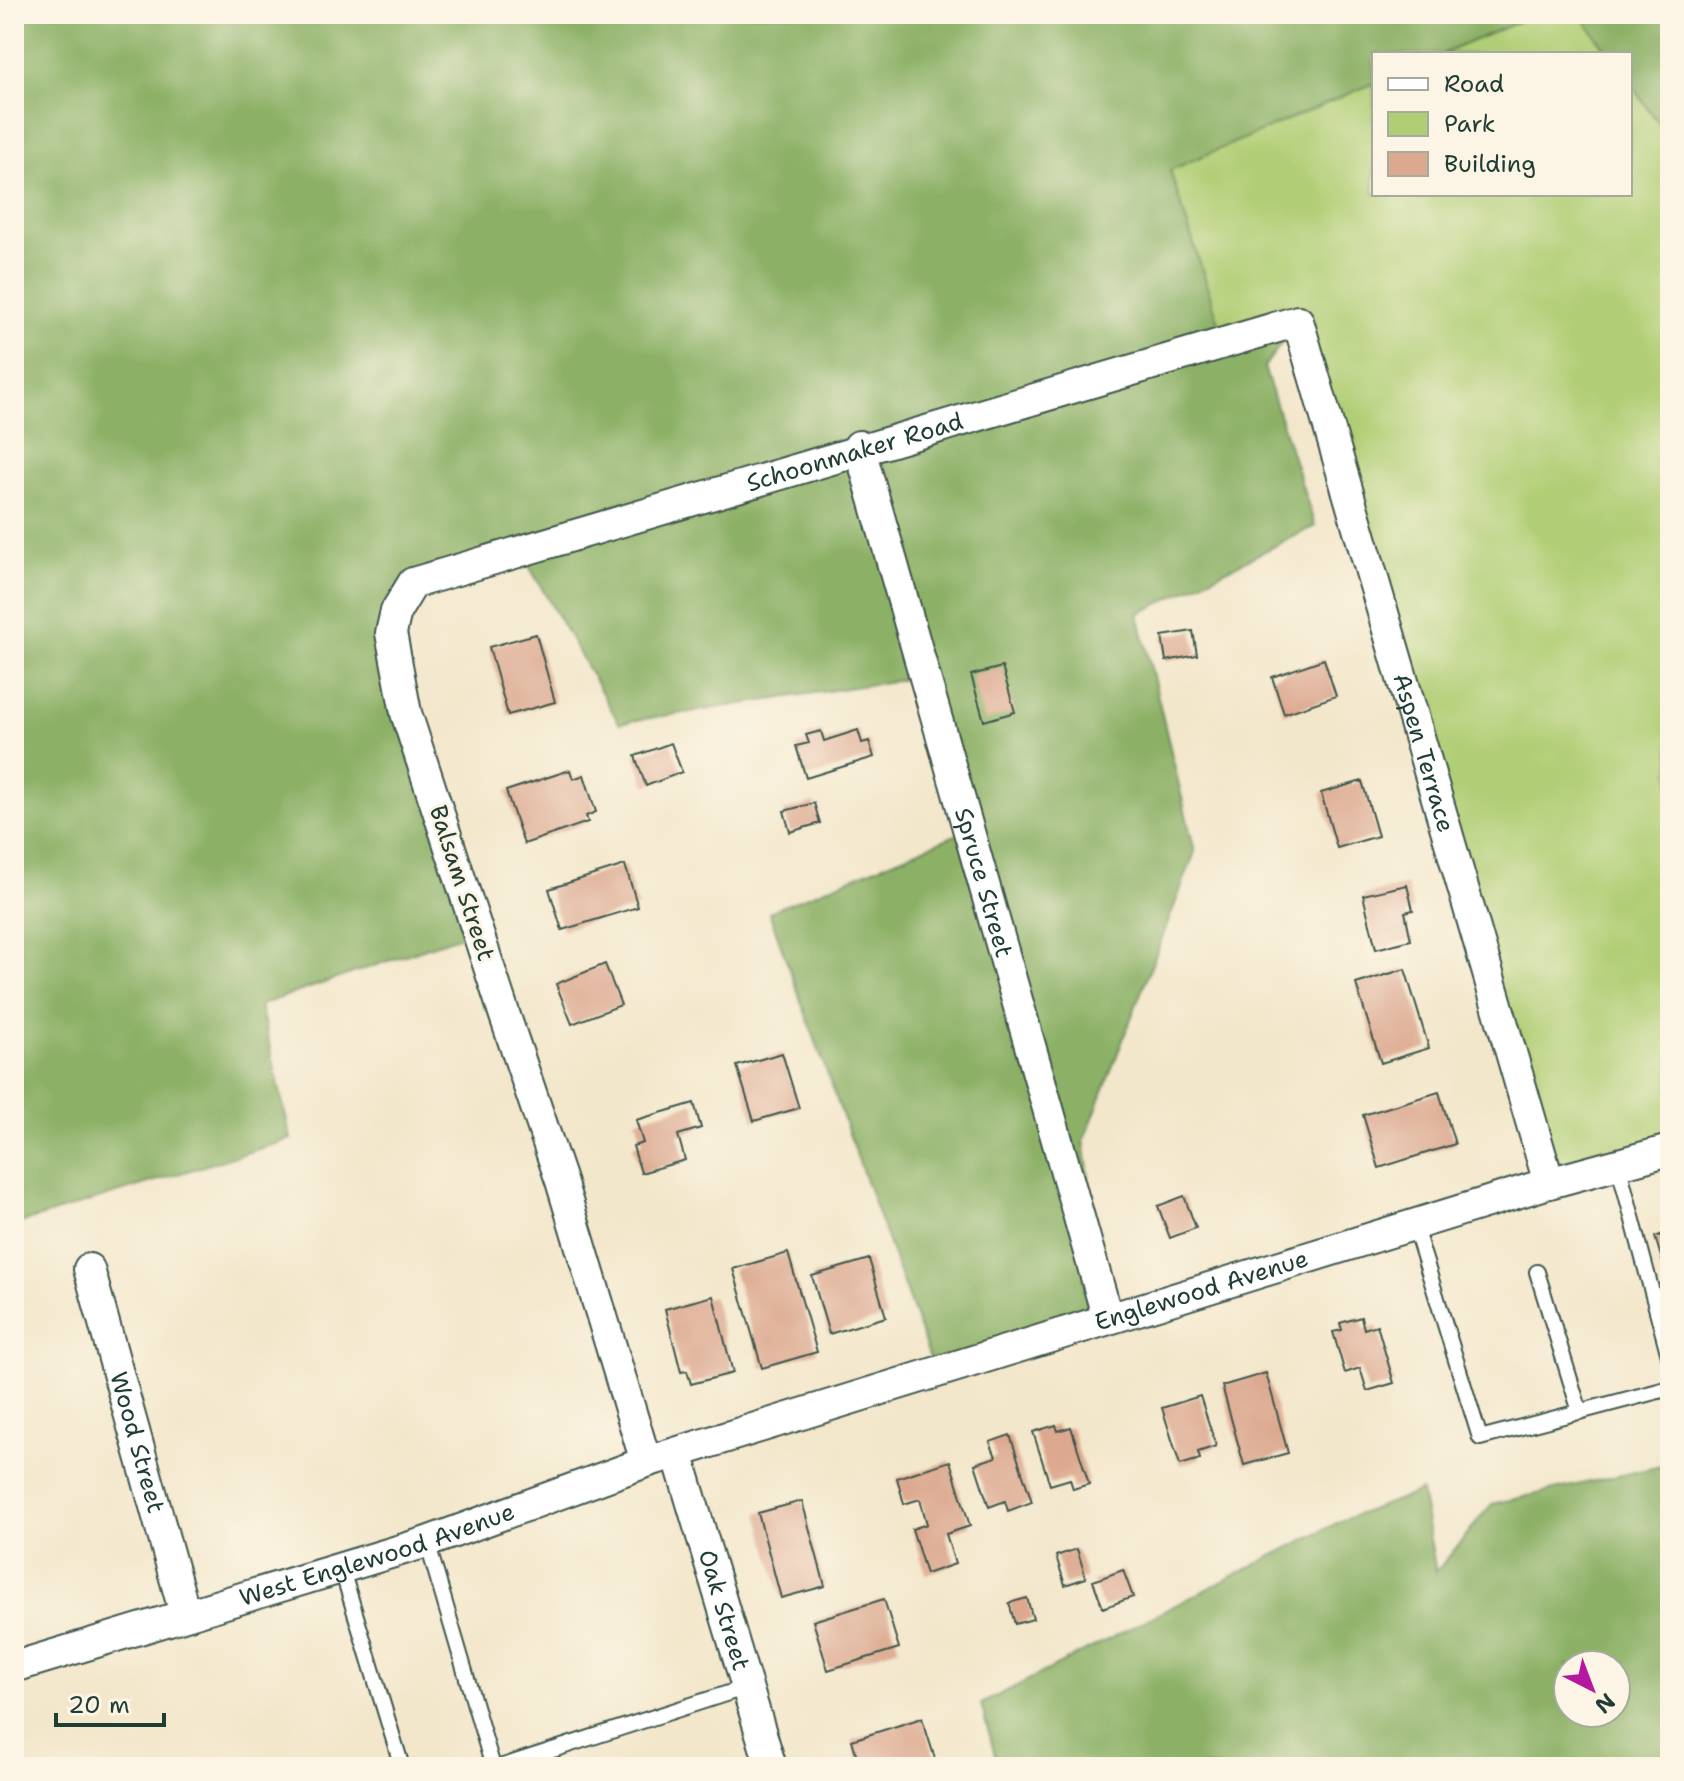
<svg xmlns="http://www.w3.org/2000/svg" width="1684" height="1781" font-family="'Shantell Sans',sans-serif">
  <style>
    .green { fill: #b0ce75; stroke: #688654; stroke-width: 2 }
    .forest { fill: #8cb166; stroke: #56774d; stroke-width: 2; fill-rule: evenodd }
    .building { fill: #dca88f }
    .lines { fill: none; stroke-linecap: round; stroke-linejoin: round }
    .service-casing { stroke: #3f564b; stroke-width: 18 }
    .minor-casing { stroke: #3f564b; stroke-width: 34 }
    .service { stroke: #fff; stroke-width: 14 }
    .minor { stroke: #fff; stroke-width: 30 }
    .labels { text-anchor: middle; stroke-width: 6; stroke-linejoin: round; paint-order: stroke }
    .street-label { font-size: 24px; fill: #1f3d34; stroke: #fcf5e5 }
  </style>
  <rect width="100%" height="100%" fill="#fcf5e5"/>
  <filter id="ink" filterUnits="userSpaceOnUse"><feTurbulence type="fractalNoise" baseFrequency=".0125" numOctaves="2"/><feDisplacementMap in="SourceGraphic" scale="16" xChannelSelector="R" yChannelSelector="G"/><feConvolveMatrix kernelMatrix="1 2 1 2 8 2 1 2 1" color-interpolation-filters="sRGB"/></filter>
  <filter id="wash" filterUnits="userSpaceOnUse"><feTurbulence type="fractalNoise" baseFrequency=".006" numOctaves="4" result="noise"/><feDisplacementMap in="SourceGraphic" scale="32" xChannelSelector="R" yChannelSelector="G"/><feGaussianBlur stdDeviation="1.8" result="paint"/><feColorMatrix in="noise" values="0 0 0 0 0 0 0 0 0 0 0 0 0 0 0 0 0 1.4 0 .05"/><feComposite in="paint" operator="in"/></filter>
  <g filter="url(#wash)">
    <rect width="100%" height="100%" fill="#f3e7cb"/>
    <path class="green" d="M1536 14H1580L1609 54H1442Z
      M1374 83V194H1630V83L1670 139V1149L1549 1183 1298 322 1225 342 1170 170Z"/>
    <path class="forest" d="M14 14H1536L1442 54H1374V83L1170 170 1225 342 1298 321 1264 367 1315 526 1138 614 1195 852 1084 1141 1108 1319 935 1372 769 912 968 830 925 676 619 723 517 545 433 569 391 633 478 930 260 1005 291 1139 14 1225Z
      M1580 14H1670V139L1630 83V54H1609Z
      M1670 1464V1767H998L981 1704 1343 1520 1421 1491 1436 1572 1492 1504ZM1568 1665H1616V1713H1568Z"/>
    <g id="blocks">
      <path class="building" d="M1193 631 1197 655 1166 661 1162 636Z
        M536 634 555 702 508 715 489 647Z
        M1324 659 1336 696 1284 714 1272 677Z
        M1002 667 1015 712 984 721 971 675Z
        M858 730 862 743 869 741 874 757 806 778 796 746 809 743 806 735 821 731 824 741Z
        M671 743 682 772 646 786 635 756Z
        M570 770 573 779 584 775 596 812 586 816 588 822 524 844 506 791Z
        M1362 781 1378 836 1337 848 1321 793Z
        M814 803 820 823 790 832 784 811Z
        M625 865 638 907 562 930 549 889Z
        M1407 885 1413 910 1405 912 1411 940 1376 949 1363 895Z
        M605 964 621 1005 572 1024 556 984Z
        M1405 969 1429 1048 1381 1063 1356 984Z
        M782 1053 799 1108 754 1121 737 1066Z
        M1439 1092 1455 1144 1379 1168 1363 1115Z
        M694 1103 701 1128 678 1135 685 1160 641 1173 633 1146 643 1143 636 1120Z
        M1184 1196 1196 1228 1170 1238 1158 1206Z
        M1670 1232V1283H1669L1655 1237Z
        M788 1253 817 1352 762 1368 733 1269Z
        M869 1259 886 1317 829 1334 812 1276Z
        M713 1296 733 1373 691 1384 687 1371 681 1372 665 1309Z
        M1361 1317 1364 1329 1377 1325 1394 1383 1367 1391 1360 1368 1345 1373 1333 1332 1342 1330 1340 1323Z
        M1266 1373 1288 1453 1244 1465 1222 1386Z
        M1200 1396 1216 1446 1198 1452 1200 1459 1180 1465 1162 1408Z
        M1056 1425 1058 1431 1071 1427 1089 1484 1073 1489 1070 1479 1050 1485 1033 1432Z
        M1010 1435 1032 1502 1008 1511 1005 1501 989 1507 975 1464 996 1457 990 1442Z
        M950 1461 970 1526 946 1534 955 1564 926 1574 912 1529 927 1524 920 1499 904 1504 897 1478Z
        M802 1501 825 1586 781 1598 758 1513Z
        M1077 1549 1086 1578 1065 1585 1056 1556Z
        M1123 1570 1133 1597 1103 1608 1093 1581Z
        M1027 1598 1033 1619 1015 1624 1009 1603Z
        M884 1599 899 1648 828 1670 813 1621Z
        M922 1718 937 1765 860 1767 852 1740Z"/>
    </g>
  </g>
  <g filter="url(#ink)">
    <use href="#blocks" fill-opacity="0" stroke="#3f564b" stroke-width="2"/>
    <g class="lines">
      <defs>
        <path id="service" d="M1618 1164 1670 1360
          M1414 1224 1480 1438 1670 1388
          M1537 1272 1580 1412
          M427 1542 493 1767
          M341 1567 402 1767
          M500 1767 747 1687"/>
        <g id="minor">
          <path id="s1" d="M859 446 1108 1319"/>
          <path id="s2" d="M89 1269 185 1614"/>
          <path id="s3" d="M677 1453 771 1767"/>
          <path id="s4" d="M646 1462 561 1181 505 1016 406 713 391 633 396 611 413 583 1298 321 1549 1183"/>
          <path id="s5" d="M14 1667 427 1542 646 1462 1549 1183 1670 1150"/>
        </g>
      </defs>
      <use href="#service" class="service-casing"/>
      <use href="#minor" class="minor-casing"/>
      <use href="#service" class="service"/>
      <use href="#minor" class="minor"/>
    </g>
  </g>
  <g class="labels">
    <g class="street-label">
      <text dy="8" stroke="none"><textPath href="#s4" startOffset="1384">Schoonmaker Road</textPath></text>
      <text dy="8" stroke="none"><textPath href="#s4" startOffset="2296">Aspen Terrace</textPath></text>
      <text dy="8" stroke="none"><textPath href="#s1" startOffset="454">Spruce Street</textPath></text>
      <text transform="translate(462 883) rotate(72)" y="8">Balsam Street</text>
      <text dy="8" stroke="none"><textPath href="#s5" startOffset="1246">Englewood Avenue</textPath></text>
      <text dy="8" stroke="none"><textPath href="#s2" startOffset="180">Wood Street</textPath></text>
      <text dy="8" stroke="none"><textPath href="#s5" startOffset="380">West Englewood Avenue</textPath></text>
      <text dy="8" stroke="none"><textPath href="#s3" startOffset="164">Oak Street</textPath></text>
    </g>
  </g>
  <rect width="1684" height="1781" fill="none" stroke="#fcf5e5" stroke-width="48"/>
  <rect x="1372" y="52" width="260" height="144" fill="#fcf5e5" stroke="#a4ab9e" stroke-width="2"/>
  <rect x="1388" y="78" width="40" height="12" fill="#ffffff" stroke="#a4ab9e" stroke-width="2"/>
  <text x="1444" y="92" font-size="24" fill="#1f3d34">Road</text>
  <rect x="1388" y="112" width="40" height="24" fill="#b0ce75" stroke="#a4ab9e" stroke-width="2"/>
  <text x="1444" y="132" font-size="24" fill="#1f3d34">Park</text>
  <rect x="1388" y="152" width="40" height="24" fill="#dca88f" stroke="#a4ab9e" stroke-width="2"/>
  <text x="1444" y="172" font-size="24" fill="#1f3d34">Building</text>
  <g transform="translate(1592 1689) rotate(138)"><circle r="38" fill="#fcf5e5" stroke="#a4ab9e" stroke-width="2"/>
  <path d="M0-6L14 30L0 20L-14 30Z" fill="#b5179e"/>
  <text y="-12" font-size="22" font-weight="bold" text-anchor="middle" fill="#1f3d34">N</text>
  </g>
  <path d="M56 1713v12h108v-12" fill="none" stroke="#1f3d34" stroke-width="4"/>
  <text x="68" y="1713" font-size="24" fill="#1f3d34" stroke="#fcf5e5" stroke-width="6" paint-order="stroke">20 m</text>
</svg>
